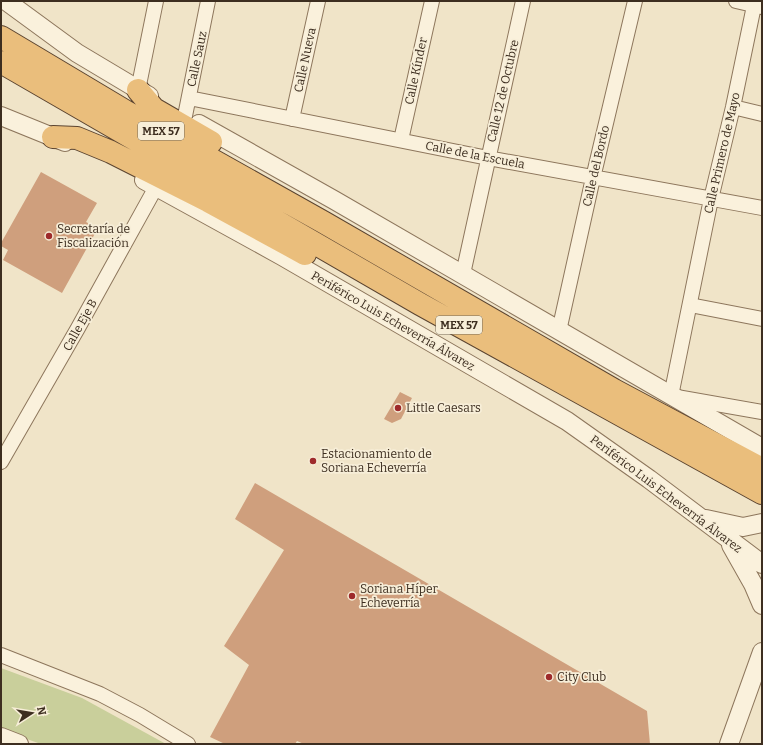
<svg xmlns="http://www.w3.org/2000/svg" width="763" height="745" font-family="Bitter,serif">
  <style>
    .green { fill: #c9cf9b }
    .building { fill: #cf9f7d }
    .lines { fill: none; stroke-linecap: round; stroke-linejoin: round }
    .minor-casing { stroke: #8d765c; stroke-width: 16 }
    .tertiary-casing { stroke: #8d765c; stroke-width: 20 }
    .trunk-casing { stroke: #5b4430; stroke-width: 24 }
    .minor { stroke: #faf1dc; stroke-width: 14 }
    .tertiary { stroke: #faf1dc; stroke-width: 18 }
    .trunk { stroke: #eabe7c; stroke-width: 22 }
    .poi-dot { fill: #9e2a2b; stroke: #f7eed8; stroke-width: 1.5 }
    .labels { text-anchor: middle; stroke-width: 3.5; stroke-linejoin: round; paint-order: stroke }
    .shield { fill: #f7eed8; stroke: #756857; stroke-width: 1 }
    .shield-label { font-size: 11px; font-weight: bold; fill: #3d2e20 }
    .street-label { font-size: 12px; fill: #3d2e20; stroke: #f7eed8 }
    .poi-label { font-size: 12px; fill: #3d2e20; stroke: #f7eed8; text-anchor: start }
  </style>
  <rect width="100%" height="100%" fill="#f0e4c8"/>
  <path class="green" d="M1 668 82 698 166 744H41L1 730Z"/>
  <path class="building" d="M41 172 97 203 86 222 98 228 62 293 3 260 8 250 1 246V243Z
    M400 392 412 398 401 419 392 423 384 419Z
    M255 483 647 711 650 744H304L297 741 295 744H225L210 737 249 665 224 646 284 550 235 519Z"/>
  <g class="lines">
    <defs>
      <path id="minor" d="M736 1 762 7
        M755 1 733 107 711 199 671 396 762 412
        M138 90 156 1
        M189 98 488 158 762 208
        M733 107 762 114
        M185 116 208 1
        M292 119 318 1
        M401 140 432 1
        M463 274 523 1
        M690 305 762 319
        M559 331 593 178 635 1
        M1 462 78 328 156 187
        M1 655 100 694 140 715 188 744"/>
      <path id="tertiary" d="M6 1 77 53 149 96
        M1 116 65 142
        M199 124 334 200 762 448
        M144 180 282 256 567 421 649 479 762 564
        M706 519 743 527 762 523
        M731 545 753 584 762 605
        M1 737 19 744
        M729 744 762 652"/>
      <path id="trunk" d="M1 37 125 111 323 222 614 390 762 469
        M1 62 420 304 762 493
        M138 90 154 109 211 142
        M53 137 77 138 111 152 208 201 305 254"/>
    </defs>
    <use href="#minor" class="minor-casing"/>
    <use href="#tertiary" class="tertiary-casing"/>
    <use href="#trunk" class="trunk-casing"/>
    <use href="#minor" class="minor"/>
    <use href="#tertiary" class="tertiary"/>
    <use href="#trunk" class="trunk"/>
  </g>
  <g class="poi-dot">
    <circle cx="49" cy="236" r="4"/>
    <circle cx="398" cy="408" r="4"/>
    <circle cx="313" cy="461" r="4"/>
    <circle cx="352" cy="596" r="4"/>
    <circle cx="549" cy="677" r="4"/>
  </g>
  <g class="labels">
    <g class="shield">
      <rect x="138" y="122" width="46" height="18" rx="3"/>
      <rect x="436" y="316" width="46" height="18" rx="3"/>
    </g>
    <g class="shield-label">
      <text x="161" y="135">MEX 57</text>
      <text x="459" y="329">MEX 57</text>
    </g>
    <g class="street-label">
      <text transform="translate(197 59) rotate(-78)" y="4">Calle Sauz</text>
      <text transform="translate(305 60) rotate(-78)" y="4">Calle Nueva</text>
      <text transform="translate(416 71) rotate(-78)" y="4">Calle Kínder</text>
      <text transform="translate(503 91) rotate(-77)" y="4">Calle 12 de Octubre</text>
      <text transform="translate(722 153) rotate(-77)" y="4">Calle Primero de Mayo</text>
      <text transform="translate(475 155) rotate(11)" y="4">Calle de la Escuela</text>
      <text transform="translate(596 166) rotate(-77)" y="4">Calle del Bordo</text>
      <text transform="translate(393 321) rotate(30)" y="4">Periférico Luis Echeverría Álvarez</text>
      <text transform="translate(80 325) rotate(-61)" y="4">Calle Eje B</text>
      <text transform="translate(666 494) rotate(37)" y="4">Periférico Luis Echeverría Álvarez</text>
    </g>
    <g class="poi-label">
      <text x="57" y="233">Secretaría de<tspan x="57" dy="14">Fiscalización</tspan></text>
      <text x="406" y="412">Little Caesars</text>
      <text x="321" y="458">Estacionamiento de<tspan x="321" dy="14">Soriana Echeverría</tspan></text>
      <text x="360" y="593">Soriana Híper<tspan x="360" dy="14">Echeverría</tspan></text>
      <text x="557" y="681">City Club</text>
    </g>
  </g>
  <rect width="763" height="745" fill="none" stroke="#3d2e20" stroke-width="4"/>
  <g transform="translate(32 713) rotate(78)" stroke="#f7eed8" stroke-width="3" paint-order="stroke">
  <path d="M0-3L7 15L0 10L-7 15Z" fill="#3d2e20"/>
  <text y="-6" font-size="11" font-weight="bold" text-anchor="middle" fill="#3d2e20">N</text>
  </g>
</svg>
